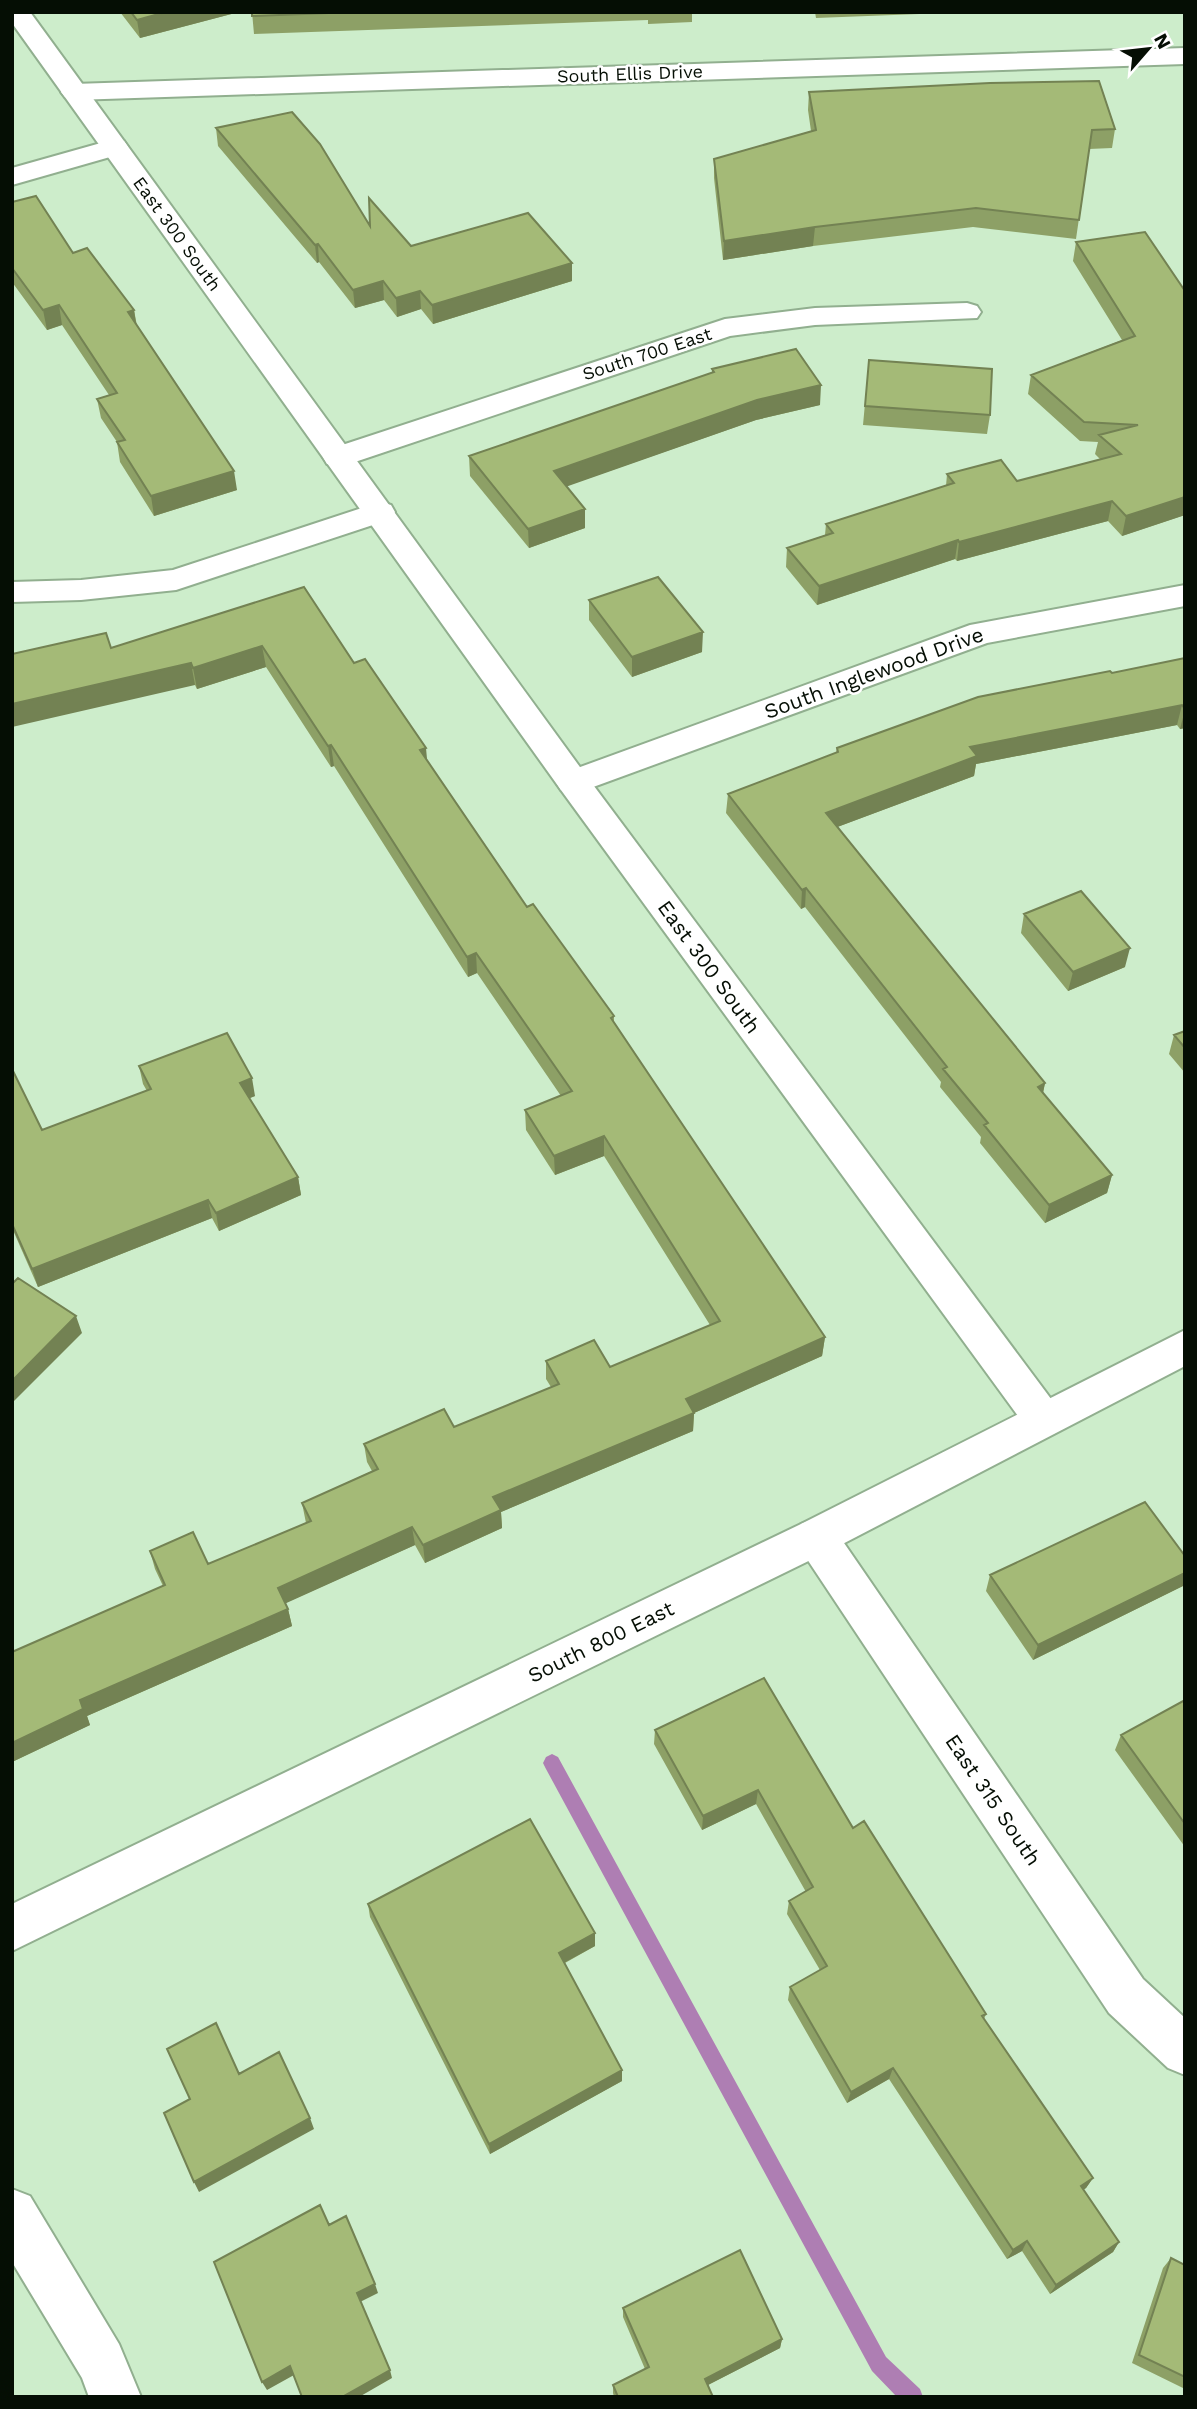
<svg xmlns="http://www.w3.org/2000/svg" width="1197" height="2409" font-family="'Work Sans',sans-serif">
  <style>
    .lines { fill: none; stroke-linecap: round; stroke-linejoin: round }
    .stream { fill: #ae7eb3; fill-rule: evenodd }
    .minor-casing { stroke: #91af8f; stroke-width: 4 }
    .tertiary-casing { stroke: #91af8f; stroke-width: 4 }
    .secondary-casing { stroke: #91af8f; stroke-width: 4 }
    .minor { fill: #fff; fill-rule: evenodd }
    .tertiary { fill: #fff; fill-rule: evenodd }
    .secondary { fill: #fff; fill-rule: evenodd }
    .wall { fill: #8da066 }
    .shaded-wall { fill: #738253 }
    .building { fill: #a4ba77; stroke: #738253; stroke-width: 2 }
    .labels { text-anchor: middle; stroke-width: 5; stroke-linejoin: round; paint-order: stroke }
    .far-street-label { font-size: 18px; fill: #050e04; stroke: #fff }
    .street-label { font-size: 21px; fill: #050e04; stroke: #fff }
  </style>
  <rect width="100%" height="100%" fill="#cdedcb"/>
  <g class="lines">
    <path class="stream" d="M552 1754 558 1757 886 2357 920 2389 923 2397H897L872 2371 546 1769 543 1763 546 1757Z"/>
    <defs>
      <path id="minor" d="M1185 48V64L74 100 65 97 61 92 65 87 74 84Z
        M115 139 124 141 128 147 124 153 12 185V168Z
        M967 303 977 306 981 312 977 318 815 325 730 336 349 464 338 466 327 464 323 457 327 450 725 319 815 308Z
        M380 502 391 505 395 512 391 519 176 590 81 600 12 602V582L81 580 173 570Z
        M1185 585V606L987 643 585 790 573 794 561 790 556 782 561 774 970 625Z
        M816 1518 831 1524 1143 1979 1185 2018V2075L1168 2068 1109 2013 801 1550 795 1537 801 1524Z
        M12 2189 30 2196 119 2344 141 2397H89L82 2378 12 2262Z"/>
      <path id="tertiary" d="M12 12H30L585 774 1057 1407 1063 1419 1057 1431 1043 1437 1029 1431 561 790 12 23Z"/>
      <path id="secondary" d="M1185 1330V1366L831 1550 12 1951V1904L801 1524Z"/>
    </defs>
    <use href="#minor" class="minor-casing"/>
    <use href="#tertiary" class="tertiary-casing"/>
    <use href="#secondary" class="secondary-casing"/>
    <use href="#minor" class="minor"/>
    <use href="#tertiary" class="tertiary"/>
    <use href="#secondary" class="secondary"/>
  </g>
  <path class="wall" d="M120 12H239L140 38Z
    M252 12H692V22L648 24V20L254 34Z
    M815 12H971L816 18Z
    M809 92 1115 129 1112 148 1089 149 1076 239 973 227 813 246 723 260 714 178V159L811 131 808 110Z
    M216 128 370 226 411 246 572 263V281L433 324 421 309 397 317 384 300 355 308 319 262 317 263 218 146Z
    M12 202 73 253 134 310 137 326 237 490 154 516 120 462 117 442 101 418 97 399 109 395 62 325 47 330 12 282Z
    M1076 242 1185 291V515L1122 536 1108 521 957 561 955 559 817 605 786 567 787 548 825 535 826 524 946 486 947 474 1017 481 1101 460 1095 454 1098 442 1080 441 1028 394 1031 375 1122 340 1073 261Z
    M869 360 990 415 987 434 863 425Z
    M712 369 820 405 756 420 566 486 585 509V528L529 548 470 476 469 456 712 373Z
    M304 587 354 663 427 760 527 907 614 1016V1022L825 1337 822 1356 694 1413 693 1431 501 1512 502 1528 425 1563 415 1545 285 1603 288 1609 292 1626 87 1716 90 1725 12 1762 163 1586 155 1569 150 1551 208 1564 306 1523 302 1503 372 1471 367 1462 364 1444 454 1427 551 1387 546 1379V1361L610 1367 710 1325 604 1156 555 1175 526 1130 525 1110 561 1096 477 973 468 977 334 766 331 767 266 667 197 689 195 685 111 648Z
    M589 600 702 652 632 677 589 620Z
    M1185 658V728L1180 729 1177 725 976 764 974 776 837 827 1045 1083 1043 1093 1112 1175 1107 1193 1045 1223 980 1143 981 1137 940 1087 941 1082 805 907 801 909 726 813 728 794 836 753 837 748 1112 673Z
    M1024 914 1125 967 1068 991 1021 933Z
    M1185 1031V1073L1169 1054 1174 1035Z
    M139 1066 255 1096 249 1098 298 1177 301 1195 219 1231 212 1218 38 1287 12 1228V1069L42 1130 147 1091 143 1084Z
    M1185 1556V1585L1033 1660 986 1591 990 1575Z
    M1185 1700V1847L1115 1750 1121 1735Z
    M655 1730 853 1828 986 2014 984 2019 1093 2178 1086 2188 1083 2190 1119 2242 1113 2252 1050 2294 1022 2251 1007 2259 889 2079 847 2103 788 2000 790 1987 820 1970 787 1914 789 1901 806 1892 756 1804 702 1830 654 1744Z
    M368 1904 595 1946 565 1963 622 2081 490 2154 370 1917Z
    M1171 2258 1185 2265V2389L1132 2363 1163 2268Z
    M623 2308 782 2339 780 2348 708 2385 713 2397H614L613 2393V2385L645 2369 623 2317Z"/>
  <path class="shaded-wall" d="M166 12H239L140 38 137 20Z
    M815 227 813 246 723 260 724 241Z
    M318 244 319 262 317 263 315 245Z
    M572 263V281L433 324 432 305Z
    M383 281 384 300 355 308 353 290Z
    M420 291 421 309 397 317 396 298Z
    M59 305 62 325 47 330 43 310Z
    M134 310 137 330 128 312Z
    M821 385 820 405 756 420 554 491V471L757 400Z
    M234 471 237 490 154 516 151 496Z
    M1185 497V515L1122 536 1126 516Z
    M1112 501 1108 521 957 561 959 542Z
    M585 509V528L529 548 528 529Z
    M958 540 955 559 817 605 819 586Z
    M703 632 702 652 632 677V657Z
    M262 646 266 667 197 689 193 668Z
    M191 663 195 685 12 727V704Z
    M1182 705 1177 725 976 764 974 776 824 832 826 813 970 747Z
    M1185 710V728L1180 729Z
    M331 745 334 766 331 767 328 746Z
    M426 748 428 770 420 750Z
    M806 888 805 907 801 909 802 890Z
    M1130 948 1125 967 1068 991 1073 972Z
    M476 953 477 973 468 977 467 957Z
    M252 1078 255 1096 243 1101 240 1083Z
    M1045 1083 1041 1102 1038 1087Z
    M604 1136V1156L555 1175 554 1156Z
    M1112 1175 1107 1193 1045 1223 1049 1205Z
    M298 1177 301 1195 219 1231 216 1213Z
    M208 1200 212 1218 38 1287 32 1269Z
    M76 1316 82 1333 12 1403V1381Z
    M825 1337 822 1356 694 1413 693 1431 501 1512 502 1528 425 1563 423 1545 493 1497 686 1399Z
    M412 1527 415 1545 282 1605 278 1588Z
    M1185 1573V1585L1033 1660 1038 1645Z
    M288 1609 292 1626 87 1716 90 1725 12 1762V1743L80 1700Z
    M758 1790 756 1804 702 1830 703 1816Z
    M595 1933V1946L560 1965 559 1953Z
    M893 2068 889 2079 847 2103 851 2092Z
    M622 2070V2081L490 2154 489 2144Z
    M310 2118 314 2129 199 2192 194 2182Z
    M1093 2178 1086 2188 1074 2196 1081 2186Z
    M1027 2241 1022 2251 1007 2259 1013 2250Z
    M1119 2242 1113 2252 1050 2294 1056 2285Z
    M375 2284 378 2293 360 2302 357 2293Z
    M782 2339 780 2348 704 2387 705 2379Z
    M290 2366 294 2375 267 2390 262 2382Z
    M390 2370 392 2378 359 2397H342Z"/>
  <path class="building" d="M131 12H166L137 20Z
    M252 12H354L252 16Z
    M1099 81 1115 129 1092 130 1079 220 976 208 815 227 724 241 714 159 816 130 809 92 990 83Z
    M292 112 320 144 370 226 369 198 411 246 528 213 572 263 432 305 420 291 396 298 383 281 353 290 318 244 315 245 216 128Z
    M36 196 73 253 87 248 134 310 128 312 234 471 151 496 117 442 125 440 97 399 117 393 59 305 43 310 12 268V202Z
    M1145 232 1185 291V497L1126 516 1112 501 959 542 958 540 819 586 787 548 833 533 826 524 954 483 947 474 1001 460 1017 481 1121 454 1099 435 1138 425 1084 422 1031 375 1135 336 1076 242Z
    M796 349 821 385 757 400 554 471 585 509 528 529 469 456 714 372 712 369Z
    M869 360 992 369 990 415 865 406Z
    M658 577 703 632 632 657 589 600Z
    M304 587 354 663 365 659 426 748 420 750 527 907 533 904 614 1016 611 1018 825 1337 686 1399 694 1413 493 1497 501 1510 423 1545 412 1527 278 1588 288 1609 80 1700 83 1709 12 1743V1652L165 1585 150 1551 193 1532 208 1564 311 1521 302 1503 378 1469 364 1444 444 1409 454 1427 559 1384 546 1361 594 1340 610 1367 720 1321 604 1136 554 1156 525 1110 572 1091 476 953 467 957 331 745 328 746 262 646 193 668 191 663 12 704V654L106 633 111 648Z
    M1185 658V709L1182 705 970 747 977 756 826 813 1045 1083 1038 1087 1112 1175 1049 1205 984 1125 988 1123 943 1069 947 1067 806 888 802 890 728 794 838 752 837 748 978 697 1110 671 1112 673Z
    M1081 891 1130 948 1073 972 1024 914Z
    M1185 1031V1048L1174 1035Z
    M227 1033 252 1078 240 1083 298 1177 216 1213 208 1200 32 1269 12 1224V1069L42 1130 151 1089 139 1066Z
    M18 1278 76 1316 12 1381V1284Z
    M1145 1502 1185 1556V1573L1038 1645 990 1575Z
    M764 1678 853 1828 864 1821 986 2014 982 2016 1093 2178 1081 2186 1119 2242 1056 2285 1027 2241 1013 2250 893 2068 851 2092 790 1987 827 1966 789 1901 813 1887 758 1790 703 1816 655 1730Z
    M1185 1700V1824L1121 1735Z
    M530 1819 595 1933 559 1953 622 2070 489 2144 368 1904Z
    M216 2023 239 2074 279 2052 310 2118 194 2182 164 2113 190 2099 167 2049Z
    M320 2205 329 2225 346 2216 375 2284 357 2293 390 2370 342 2397H302L290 2366 262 2382 214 2262Z
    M740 2250 782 2339 705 2379 713 2397H618L613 2385 649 2367 623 2308Z
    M1171 2258 1185 2265V2377L1139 2355Z"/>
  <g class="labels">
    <g class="far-street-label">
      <text transform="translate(630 74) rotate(-2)" y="6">South Ellis Drive</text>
      <text transform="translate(177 234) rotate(54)" y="6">East 300 South</text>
      <text transform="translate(647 354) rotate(-18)" y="6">South 700 East</text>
    </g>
    <g class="street-label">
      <text transform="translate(874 673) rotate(-20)" y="7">South Inglewood Drive</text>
      <text transform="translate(709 967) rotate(54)" y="7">East 300 South</text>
      <text transform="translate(601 1642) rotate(-26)" y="7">South 800 East</text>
      <text transform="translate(993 1800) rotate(56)" y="7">East 315 South</text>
    </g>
  </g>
  <rect width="1197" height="2409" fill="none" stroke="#050e04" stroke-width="28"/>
  <g transform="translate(1148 49) rotate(62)" stroke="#ffffff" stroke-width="5" paint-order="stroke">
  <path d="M0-5L12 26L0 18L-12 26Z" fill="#050e04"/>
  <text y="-10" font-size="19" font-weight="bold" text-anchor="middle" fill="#050e04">N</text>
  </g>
</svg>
